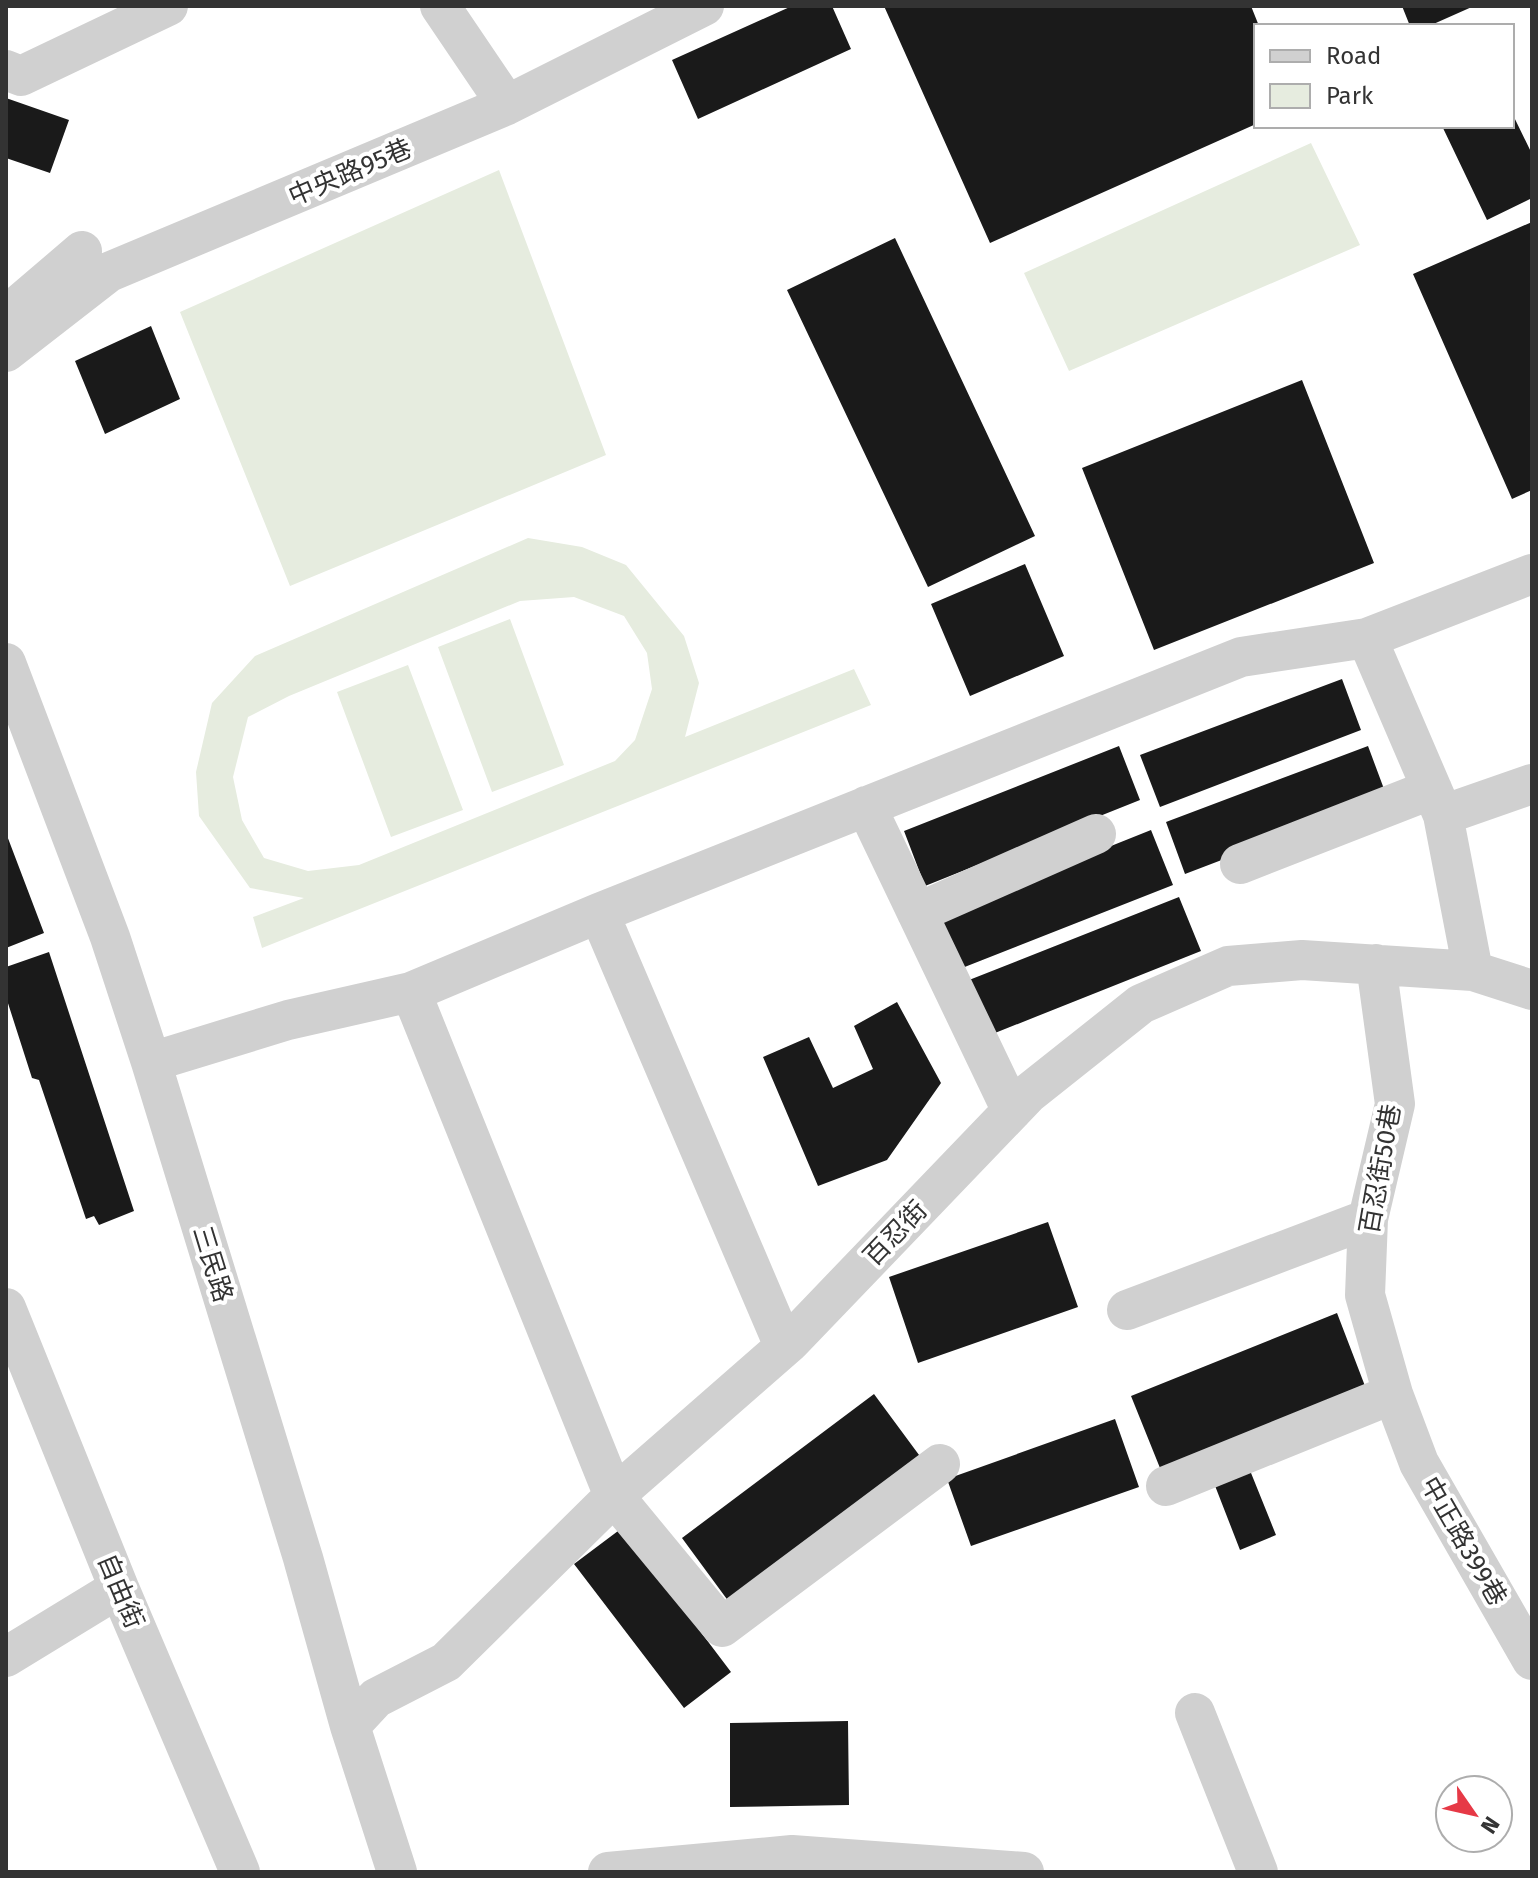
<svg xmlns="http://www.w3.org/2000/svg" width="1538" height="1878" font-family="'Fira Sans','Noto Sans TC',sans-serif">
  <style>
    .green { fill: #e6ecdf; fill-rule: evenodd }
    .building { fill: #1a1a1a }
    .lines { fill: none; stroke-linecap: round; stroke-linejoin: round }
    .minor { stroke: #d0d0d0; stroke-width: 40 }
    .labels { text-anchor: middle; stroke-width: 8; stroke-linejoin: round; paint-order: stroke }
    .street-label { font-size: 26px; fill: #333; stroke: #fff }
  </style>
  <rect width="100%" height="100%" fill="#fff"/>
  <path class="green" d="M1311 143 1360 245 1069 371 1024 273Z
    M499 170 606 455 290 586 180 312Z
    M528 538 582 547 626 565 684 636 699 683 685 737 854 669 871 705 262 948 253 917 304 898 250 888 199 816 196 772 212 703 255 656ZM574 597 624 616 647 653 652 689 635 740 615 761 359 865 308 871 264 858 242 820 233 777 248 717 289 696 520 601Z
    M510 619 564 765 492 792 438 647Z
    M408 665 463 810 391 837 337 692Z"/>
  <path class="building" d="M792 6H832L851 49 698 119 672 60Z
    M884 6H1251L1259 26H1256V124L990 243Z
    M1402 6H1474L1429 26H1410Z
    M6 98 69 120 50 173 6 158Z
    M1512 113 1532 154V198L1487 220 1443 128 1512 126Z
    M1532 222V490L1512 499 1413 274Z
    M895 238 1035 536 928 587 787 290Z
    M151 326 180 399 105 434 75 361Z
    M1302 380 1374 563 1154 650 1082 468Z
    M1025 564 1064 656 970 696 931 604Z
    M1342 679 1361 730 1160 807 1140 755Z
    M1119 746 1140 800 925 886 904 831Z
    M1368 746 1387 797 1185 874 1166 822Z
    M1151 830 1173 885 957 970 936 916Z
    M6 833 44 933 6 948Z
    M1179 897 1201 951 985 1037 964 982Z
    M49 952 134 1211 99 1225 94 1216 86 1219 39 1080 32 1078 6 997V967Z
    M897 1002 941 1083 887 1160 818 1186 763 1057 809 1037 833 1088 873 1069 854 1026Z
    M1048 1222 1078 1307 918 1363 889 1277Z
    M1337 1313 1365 1386 1160 1468 1131 1396Z
    M874 1394 922 1459 729 1602 682 1538Z
    M1115 1419 1139 1487 971 1546 947 1479Z
    M1247 1463 1276 1535 1240 1550 1212 1478Z
    M622 1528 731 1672 684 1708 574 1564Z
    M848 1721 849 1805 730 1807V1723Z"/>
  <g class="lines">
    <path class="minor" d="M440 6 507 105
      M6 70 21 76 168 6
      M6 316 82 251
      M6 352 109 272 507 105 704 6
      M1367 638 1443 815 1473 971
      M6 663 110 937 151 1062 303 1558 350 1726 397 1872
      M866 806 1012 1111
      M1443 815 1532 784
      M1240 864 1432 789
      M599 913 784 1346
      M917 913 1096 834
      M1376 964 1395 1104 1368 1219 1365 1295 1393 1394 1419 1463 1532 1660
      M411 992 614 1496 722 1627 940 1464
      M151 1062 288 1020 411 992 599 913 1241 657 1367 638 1532 574
      M6 1308 119 1588 240 1872
      M1127 1310 1368 1219
      M1166 1486 1393 1394
      M6 1657 119 1588
      M1195 1713 1258 1872
      M350 1726 376 1698 446 1662 614 1496 790 1342 1029 1093 1141 1004 1228 966 1302 960 1473 971 1532 990
      M608 1872 792 1855 1024 1872"/>
  </g>
  <g class="labels">
    <g class="street-label">
      <text transform="translate(350 172) rotate(-23)" y="9">中央路95巷</text>
      <text transform="translate(1380 1169) rotate(-80)" y="9">百忍街50巷</text>
      <text transform="translate(895 1233) rotate(-46)" y="9">百忍街</text>
      <text transform="translate(213 1264) rotate(73)" y="9">三民路</text>
      <text transform="translate(1464 1541) rotate(60)" y="9">中正路399巷</text>
      <text transform="translate(121 1591) rotate(67)" y="9">自由街</text>
    </g>
  </g>
  <rect width="1538" height="1878" fill="none" stroke="#333333" stroke-width="16"/>
  <rect x="1254" y="24" width="260" height="104" fill="#ffffff" stroke="#adadad" stroke-width="2"/>
  <rect x="1270" y="50" width="40" height="12" fill="#d0d0d0" stroke="#adadad" stroke-width="2"/>
  <text x="1326" y="64" font-size="24" fill="#333333">Road</text>
  <rect x="1270" y="84" width="40" height="24" fill="#e6ecdf" stroke="#adadad" stroke-width="2"/>
  <text x="1326" y="104" font-size="24" fill="#333333">Park</text>
  <g transform="translate(1474 1814) rotate(124)"><circle r="38" fill="#ffffff" stroke="#adadad" stroke-width="2"/>
  <path d="M0-6L14 30L0 20L-14 30Z" fill="#e63946"/>
  <text y="-12" font-size="22" font-weight="bold" text-anchor="middle" fill="#333333">N</text>
  </g>
</svg>
